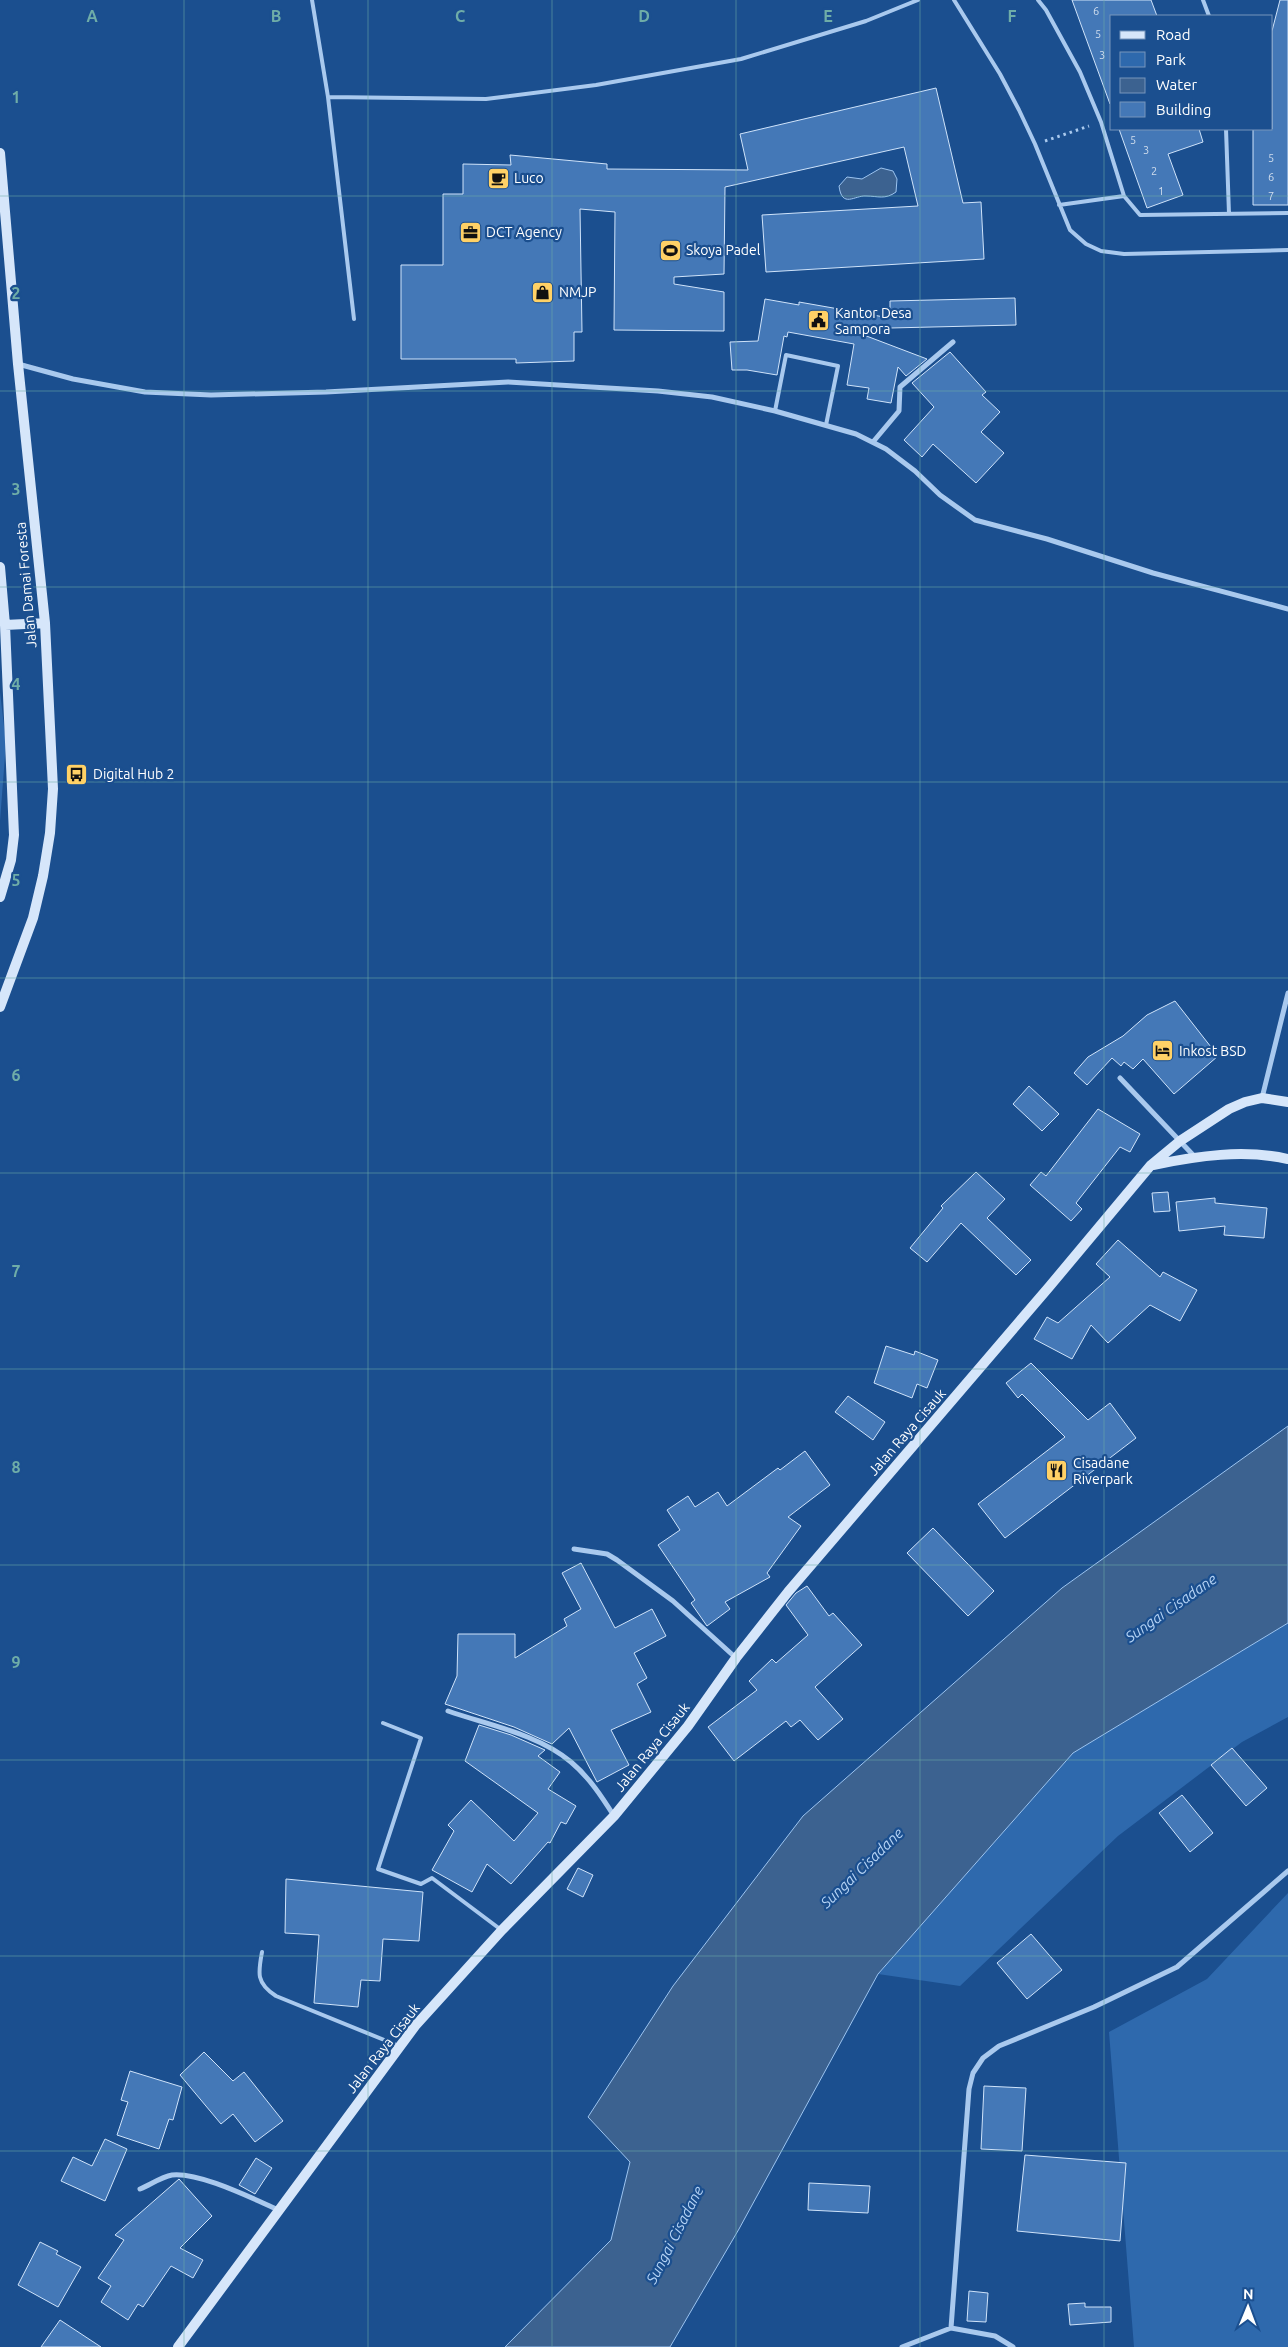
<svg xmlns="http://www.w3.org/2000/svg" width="1288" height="2347" font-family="Ubuntu,sans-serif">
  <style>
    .green { fill: #2e69ad }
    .water { fill: #3c6290; stroke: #9cc4f0 }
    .building { fill: #4478b7; stroke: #cfe3fa }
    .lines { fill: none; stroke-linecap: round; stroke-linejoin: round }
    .path { stroke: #a9c9ee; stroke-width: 3; stroke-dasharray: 2.5 4; stroke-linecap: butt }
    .service { stroke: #a9c9ee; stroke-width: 4 }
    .minor { stroke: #a9c9ee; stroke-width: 5 }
    .secondary { stroke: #d6e6fa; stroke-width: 10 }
    .grid { fill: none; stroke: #6fada8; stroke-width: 1; stroke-opacity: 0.55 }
    .labels { text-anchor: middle; stroke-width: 4.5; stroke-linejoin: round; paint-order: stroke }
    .number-label { font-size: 11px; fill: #d0dded }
    .poi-label { font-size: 14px; fill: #fff; stroke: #1b4f8f; text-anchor: start }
    .street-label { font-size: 14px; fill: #fff; stroke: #1b4f8f }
    .water-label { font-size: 15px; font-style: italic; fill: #b5d3f5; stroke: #1b4f8f }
    .grid-label { font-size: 16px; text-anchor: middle; font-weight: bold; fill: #6fada8; stroke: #1b4f8f; stroke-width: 4.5; stroke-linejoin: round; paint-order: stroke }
  </style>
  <rect width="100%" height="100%" fill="#1b4f8f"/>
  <path class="green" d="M0 692 6 743 0 821Z
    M1288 1623V1717L1242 1742 1118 1836 960 1986 878 1974 1073 1753Z
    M1288 1893V2347H1134L1109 2032 1207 1979Z"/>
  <path class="water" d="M881 168 893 171 897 179 896 192C885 200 878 196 866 196 855 195 842 209 839 186L847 177 862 179Z
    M1288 1426V1623L1073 1753 878 1974 739 2229 670 2347H505L611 2240 630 2162 588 2117 673 1986 803 1816 1062 1588Z"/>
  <path class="building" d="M1072 0H1151L1157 16H1112V104H1110Z
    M1280 0H1288V205H1253V129H1272V31Z
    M936 88 963 203 981 202 984 259 766 272 762 215 918 206 904 147 725 187 724 274 674 277V284L724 292V331L614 330 615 212 580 209 582 332H574V361L516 363V359H401V265H443V194H463V164L511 165 510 155 607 164V169L748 170 740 134Z
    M1119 129H1199L1203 142 1168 154 1183 195 1147 208Z
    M1015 298 1016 325 848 329 927 359 906 376 898 367 891 403 867 399 869 388 847 385 854 344 788 332 787 337 784 336 777 375 747 370H732L730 342 758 341 765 299 799 305V302L890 318V301Z
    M950 352 986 392 982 395 1000 412 981 432 1004 453 976 483 933 444 922 457 904 440 934 407 912 383Z
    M1175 1001 1218 1056 1174 1094 1143 1059 1133 1069 1124 1062 1121 1066 1112 1058 1087 1085 1074 1073 1088 1057 1123 1036 1147 1015Z
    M1029 1086 1059 1114 1042 1131 1013 1104Z
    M1098 1109 1140 1134 1130 1152 1120 1147 1076 1203 1082 1209 1071 1221 1030 1185 1041 1172 1046 1176Z
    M976 1172 1005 1199 987 1218 1031 1260 1016 1275 961 1223 927 1262 910 1248 943 1208 941 1206Z
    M1168 1192 1170 1211 1154 1212 1152 1193Z
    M1215 1198V1203L1267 1208 1264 1238 1224 1235 1225 1226 1179 1231 1176 1202Z
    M1118 1240 1160 1277 1163 1272 1197 1290 1180 1321 1150 1305 1108 1343 1091 1325 1072 1359 1034 1339 1047 1317 1058 1323 1110 1277 1096 1264Z
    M886 1346 914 1355 915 1351 938 1360 927 1388 917 1384 912 1398 874 1383Z
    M1031 1363 1088 1420 1110 1403 1136 1438 1005 1538 978 1504 1065 1437 1022 1394 1018 1398 1006 1383Z
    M848 1396 885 1422 873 1440 835 1412Z
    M805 1451 830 1485 788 1517 801 1526 767 1573 770 1577 725 1602 730 1609 707 1626 691 1603 695 1600 658 1545 680 1530 667 1510 688 1496 695 1507 718 1492 727 1506 778 1468 780 1470Z
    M933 1528 994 1591 968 1616 907 1553Z
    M581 1563 615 1628 652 1609 666 1636 634 1653 647 1678 637 1684 651 1712 611 1730 629 1765 597 1782 569 1728 552 1744 514 1727 445 1704 457 1676 458 1634H515V1658L567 1626 564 1619 581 1609 562 1573Z
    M807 1586 829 1616 833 1613 862 1645 815 1687 843 1719 818 1740 800 1720 791 1727 786 1721 734 1761 708 1727 757 1690 749 1681 772 1659 776 1663 808 1635 786 1605 796 1593Z
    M479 1725 511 1735 545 1750 538 1756 560 1772 548 1789 576 1806 566 1824 561 1822 550 1843 548 1842 511 1884 487 1864 472 1892 432 1870 454 1831 448 1825 471 1800 514 1841 538 1813 465 1761Z
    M1232 1748 1267 1788 1246 1806 1211 1765Z
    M1182 1795 1213 1833 1190 1852 1159 1813Z
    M578 1868 593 1875 583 1897 567 1889Z
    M286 1879 423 1892 419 1941 383 1939 380 1981 361 1980 358 2007 314 2003 319 1935 285 1933Z
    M1031 1934 1062 1970 1027 1999 997 1963Z
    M204 2052 233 2081 244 2072 283 2121 255 2142 233 2114 221 2124 180 2075Z
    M130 2071 182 2087 173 2120 169 2119 159 2149 117 2135 128 2102 121 2100Z
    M984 2086 1026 2088 1022 2151 981 2149Z
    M105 2139 127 2149 105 2201 61 2181 73 2157 92 2166Z
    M1025 2155 1126 2163 1120 2241 1017 2231Z
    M256 2158 272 2168 255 2194 239 2185Z
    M179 2179 212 2216 180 2248 203 2260 193 2278 171 2266 143 2307 138 2304 128 2320 101 2302 111 2286 98 2278 124 2240 115 2235Z
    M809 2183 870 2186 868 2213 808 2210Z
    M40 2242 58 2251 56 2254 81 2267 58 2307 18 2285Z
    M969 2291 988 2293 986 2322 967 2321Z
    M1085 2303V2307H1111V2322L1070 2325 1068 2304Z
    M60 2320 101 2347H41Z"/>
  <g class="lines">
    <path class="path" d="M1045 141 1089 126"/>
    <path class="service" d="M312 0 328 97 354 319
      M954 0 1000 74 1019 110 1035 144 1070 230 1086 244 1101 251 1124 254 1288 250
      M1038 0 1046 10 1080 72 1101 122 1124 196 1140 215 1288 213
      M1203 0 1209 16
      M328 97 486 99 596 85 741 59 866 21 918 0
      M1226 129 1229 214
      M1059 205 1124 196
      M775 411 786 355 838 366 826 425
      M383 1723 421 1738 378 1869 421 1884 432 1878 500 1929
      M262 1952C258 1973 256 1983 276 1996L399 2046"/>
    <path class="minor" d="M18 364 73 379 145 392 211 395 326 392 508 382 658 391 712 397 775 411 856 434 886 449 915 471 940 495 975 520 1047 539 1153 573 1288 609
      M873 442 899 411 900 387 953 342
      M1120 1078 1195 1157
      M1262 1098 1288 993
      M574 1549 607 1554 617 1560 673 1601 736 1658
      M448 1711C488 1725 538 1734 571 1762 589 1777 602 1797 614 1816
      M140 2189C150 2185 161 2177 172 2175 200 2172 253 2199 279 2210
      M951 2328 995 2336 1013 2347
      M902 2347 951 2328 969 2089 973 2073 983 2058 999 2046 1094 2007 1177 1967 1288 1871"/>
    <path class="secondary" d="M0 153 18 364 45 623 53 789 50 833 43 876 33 918 0 1007
      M0 567 5 625 14 835 11 860 0 897
      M5 625 45 623
      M1153 1165C1197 1156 1244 1149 1288 1159
      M178 2347 415 2026 502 1930 614 1816 688 1726 736 1658 788 1592 1049 1287 1151 1165 1180 1141 1229 1109 1245 1102 1262 1098 1288 1102"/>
  </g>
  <path class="grid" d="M184 0V2347M368 0V2347M552 0V2347M736 0V2347M920 0V2347M1104 0V2347M0 196H1288M0 391H1288M0 587H1288M0 782H1288M0 978H1288M0 1173H1288M0 1369H1288M0 1565H1288M0 1760H1288M0 1956H1288M0 2151H1288"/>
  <defs>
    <symbol id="cafe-square" viewBox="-11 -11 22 22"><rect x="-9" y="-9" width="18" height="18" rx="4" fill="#ffd166" stroke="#1b4f8f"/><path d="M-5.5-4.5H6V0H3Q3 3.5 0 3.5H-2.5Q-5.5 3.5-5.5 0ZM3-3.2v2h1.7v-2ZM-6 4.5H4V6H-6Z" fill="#111"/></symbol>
    <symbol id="office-square" viewBox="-11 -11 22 22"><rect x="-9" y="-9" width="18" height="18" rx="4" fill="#ffd166" stroke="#1b4f8f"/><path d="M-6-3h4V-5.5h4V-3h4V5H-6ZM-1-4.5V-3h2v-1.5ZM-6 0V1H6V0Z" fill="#111"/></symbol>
    <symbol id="stadium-square" viewBox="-11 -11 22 22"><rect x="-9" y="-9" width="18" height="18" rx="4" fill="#ffd166" stroke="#1b4f8f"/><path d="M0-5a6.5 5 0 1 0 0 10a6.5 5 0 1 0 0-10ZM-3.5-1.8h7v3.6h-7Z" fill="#111"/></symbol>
    <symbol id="shop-square" viewBox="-11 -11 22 22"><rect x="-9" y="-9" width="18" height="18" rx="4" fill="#ffd166" stroke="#1b4f8f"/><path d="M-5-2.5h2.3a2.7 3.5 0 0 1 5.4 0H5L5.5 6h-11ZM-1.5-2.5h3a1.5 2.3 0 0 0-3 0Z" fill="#111"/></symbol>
    <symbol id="civic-square" viewBox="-11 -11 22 22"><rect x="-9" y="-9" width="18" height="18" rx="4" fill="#ffd166" stroke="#1b4f8f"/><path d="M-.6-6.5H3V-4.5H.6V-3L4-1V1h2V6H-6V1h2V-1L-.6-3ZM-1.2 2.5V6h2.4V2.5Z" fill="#111"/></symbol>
    <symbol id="bus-square" viewBox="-11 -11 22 22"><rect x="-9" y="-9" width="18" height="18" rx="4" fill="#ffd166" stroke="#1b4f8f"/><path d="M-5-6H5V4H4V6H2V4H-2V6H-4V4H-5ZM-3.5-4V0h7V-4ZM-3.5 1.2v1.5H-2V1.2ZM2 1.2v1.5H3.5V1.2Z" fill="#111"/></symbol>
    <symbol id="hotel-square" viewBox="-11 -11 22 22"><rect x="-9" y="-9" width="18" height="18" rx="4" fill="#ffd166" stroke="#1b4f8f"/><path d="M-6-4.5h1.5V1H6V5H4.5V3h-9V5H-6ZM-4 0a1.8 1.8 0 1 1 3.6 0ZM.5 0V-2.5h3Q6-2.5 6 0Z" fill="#111"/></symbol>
    <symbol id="restaurant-square" viewBox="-11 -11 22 22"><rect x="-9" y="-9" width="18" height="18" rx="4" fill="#ffd166" stroke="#1b4f8f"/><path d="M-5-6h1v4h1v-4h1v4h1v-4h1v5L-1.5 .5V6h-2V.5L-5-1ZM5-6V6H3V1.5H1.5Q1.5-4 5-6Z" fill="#111"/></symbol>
  </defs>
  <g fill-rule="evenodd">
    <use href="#cafe-square" x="486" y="166" width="25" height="25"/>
    <use href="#office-square" x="458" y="220" width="25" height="25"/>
    <use href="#stadium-square" x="658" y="238" width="25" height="25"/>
    <use href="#shop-square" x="530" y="280" width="25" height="25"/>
    <use href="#civic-square" x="806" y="308" width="25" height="25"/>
    <use href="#bus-square" x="64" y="762" width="25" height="25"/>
    <use href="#hotel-square" x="1150" y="1038" width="25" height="25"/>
    <use href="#restaurant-square" x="1044" y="1458" width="25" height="25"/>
  </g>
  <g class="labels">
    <g class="number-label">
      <text x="1096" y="15">6</text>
      <text x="1098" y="38">5</text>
      <text x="1102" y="59">3</text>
      <text x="1133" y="144">5</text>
      <text x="1146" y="154">3</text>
      <text x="1271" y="162">5</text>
      <text x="1154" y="175">2</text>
      <text x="1271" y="181">6</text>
      <text x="1161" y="195">1</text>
      <text x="1271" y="200">7</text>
    </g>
    <g class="poi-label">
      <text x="514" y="183">Luco</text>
      <text x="486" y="237">DCT Agency</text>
      <text x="686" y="255">Skoya Padel</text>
      <text x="559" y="297">NMJP</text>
      <text x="835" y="318">Kantor Desa<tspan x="835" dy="16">Sampora</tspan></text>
      <text x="93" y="779">Digital Hub 2</text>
      <text x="1179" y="1056">Inkost BSD</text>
      <text x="1073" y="1468">Cisadane<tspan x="1073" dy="16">Riverpark</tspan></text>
    </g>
    <g class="street-label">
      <text transform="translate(26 585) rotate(-95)" y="5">Jalan Damai Foresta</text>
      <text transform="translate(907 1432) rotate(-49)" y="5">Jalan Raya Cisauk</text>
      <text transform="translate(652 1747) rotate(-51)" y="5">Jalan Raya Cisauk</text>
      <text transform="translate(383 2048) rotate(-52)" y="5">Jalan Raya Cisauk</text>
    </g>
    <g class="water-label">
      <text transform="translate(1171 1608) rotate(-35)" y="5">Sungai Cisadane</text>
      <text transform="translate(862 1868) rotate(-44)" y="5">Sungai Cisadane</text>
      <text transform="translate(675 2235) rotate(-63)" y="5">Sungai Cisadane</text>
    </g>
  </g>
  <g class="grid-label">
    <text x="92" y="22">A</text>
    <text x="276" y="22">B</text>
    <text x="460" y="22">C</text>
    <text x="644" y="22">D</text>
    <text x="828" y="22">E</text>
    <text x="1012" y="22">F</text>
    <text x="16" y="103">1</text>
    <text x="16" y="299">2</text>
    <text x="16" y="495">3</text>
    <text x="16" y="690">4</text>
    <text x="16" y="886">5</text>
    <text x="16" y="1081">6</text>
    <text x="16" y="1277">7</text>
    <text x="16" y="1473">8</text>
    <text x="16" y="1668">9</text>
  </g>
  <rect x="1110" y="15" width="162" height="115" fill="#1b4f8f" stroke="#7695bc"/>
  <rect x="1120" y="31" width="25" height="8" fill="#d6e6fa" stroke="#7695bc"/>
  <text x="1156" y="40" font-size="15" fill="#ffffff">Road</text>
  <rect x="1120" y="52" width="25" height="15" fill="#2e69ad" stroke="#7695bc"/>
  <text x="1156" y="65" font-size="15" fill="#ffffff">Park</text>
  <rect x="1120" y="78" width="25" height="15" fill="#3c6290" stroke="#7695bc"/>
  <text x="1156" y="90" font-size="15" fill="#ffffff">Water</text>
  <rect x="1120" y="102" width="25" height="15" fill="#4478b7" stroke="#7695bc"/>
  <text x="1156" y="115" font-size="15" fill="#ffffff">Building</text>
  <g transform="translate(1248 2307) rotate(1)" stroke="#1b4f8f" stroke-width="4" paint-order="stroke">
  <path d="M0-4L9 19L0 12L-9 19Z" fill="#ffffff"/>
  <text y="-8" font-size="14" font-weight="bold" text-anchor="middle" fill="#ffffff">N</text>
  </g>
</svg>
